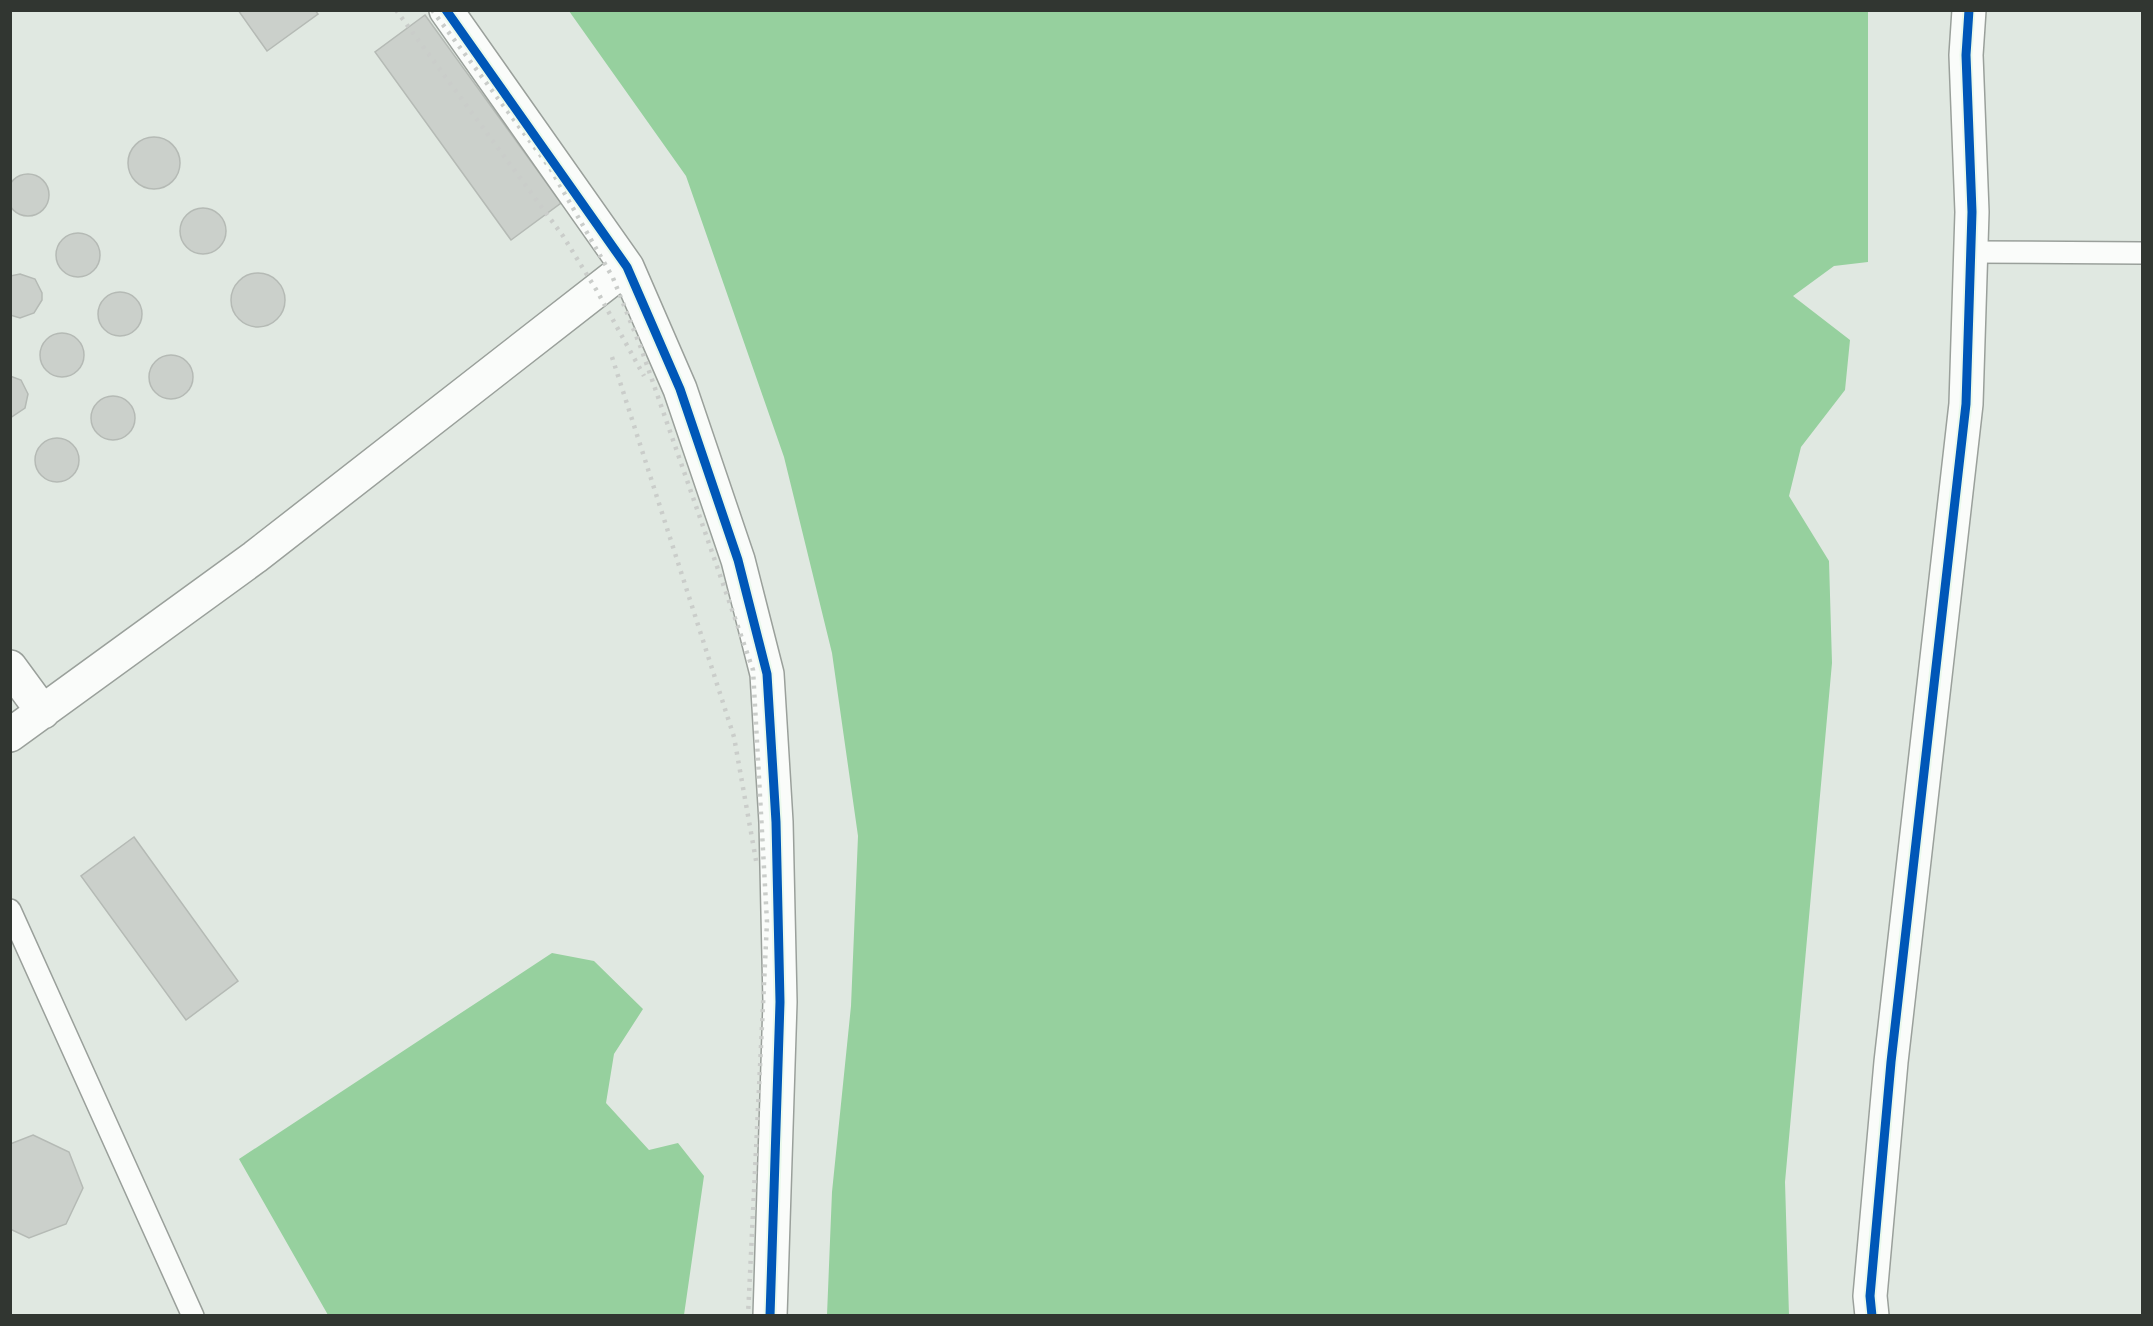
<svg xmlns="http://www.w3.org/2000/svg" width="2153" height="1326" font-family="'Crimson Pro',serif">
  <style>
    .water { fill: #96d09e }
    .building { fill: #cbd0cb; stroke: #b5bab5; stroke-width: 1.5 }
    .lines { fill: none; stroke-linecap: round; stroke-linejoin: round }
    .lane-casing { stroke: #9aa09b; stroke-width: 24 }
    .street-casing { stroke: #9aa09b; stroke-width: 36 }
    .lane { stroke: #fafcfa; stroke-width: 21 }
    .street { stroke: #fafcfa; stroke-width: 33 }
    .rail { stroke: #cacdca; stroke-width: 4.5; stroke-dasharray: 3 6; stroke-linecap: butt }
    .cycleway-casing { stroke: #eaf9eb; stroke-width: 13 }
    .cycleway { stroke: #0057b8; stroke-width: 9 }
  </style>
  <rect width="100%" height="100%" fill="#e0e8e1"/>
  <path class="water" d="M569 11H1868V262L1834 266 1793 296 1850 340 1845 390 1801 447 1789 496 1829 561 1832 663 1785 1182 1789 1315H827L832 1192 851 1006 858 836 832 653 784 457 686 176Z
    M552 953 594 961 643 1009 614 1054 606 1103 649 1150 678 1143 704 1176 684 1315H328L239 1159Z"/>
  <path class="building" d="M238 10H315L318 14 267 51Z
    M425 15 561 203 511 240 375 52Z
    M128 163a26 26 0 1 1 52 0a26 26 0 1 1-52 0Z
    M7 195a21 21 0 1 1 42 0a21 21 0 1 1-42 0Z
    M180 231a23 23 0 1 1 46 0a23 23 0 1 1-46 0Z
    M56 255a22 22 0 1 1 44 0a22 22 0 1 1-44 0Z
    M231 300a27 27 0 1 1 54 0a27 27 0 1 1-54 0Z
    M20 274 35 279 42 293V300L34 313 20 318 10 315V276Z
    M98 314a22 22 0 1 1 44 0a22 22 0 1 1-44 0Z
    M40 355a22 22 0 1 1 44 0a22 22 0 1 1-44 0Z
    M149 377a22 22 0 1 1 44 0a22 22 0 1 1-44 0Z
    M10 376 21 380 28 394 25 408 10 418Z
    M91 418a22 22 0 1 1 44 0a22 22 0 1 1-44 0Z
    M35 460a22 22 0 1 1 44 0a22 22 0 1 1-44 0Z
    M134 837 238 981 186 1020 81 876Z
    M33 1135 69 1152 83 1188 66 1224 29 1238 10 1229V1144Z"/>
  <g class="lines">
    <defs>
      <path id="lane" d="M1971 252 2142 253
        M10 910 193 1316"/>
      <path id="street" d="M446 10 627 267 680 389 738 560 767 674 776 822 780 1002 770 1316
        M10 667 43 712
        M10 735 255 557 627 267
        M1872 1316 1870 1296 1891 1062 1966 404 1972 212 1966 55 1969 10"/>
    </defs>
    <use href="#lane" class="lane-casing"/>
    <use href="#street" class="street-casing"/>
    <use href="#lane" class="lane"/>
    <use href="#street" class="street"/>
    <path class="rail" d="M396 10 563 236 597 291 644 376
      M432 10 550 168 613 278 641 348 753 670 767 922 748 1316
      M612 357 734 737 757 866"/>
    <defs>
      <path id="cycleway" d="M446 10 627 267 680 389 738 560 767 674 776 822 780 1002 770 1316
        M1872 1316 1870 1296 1891 1062 1966 404 1972 212 1966 55 1969 10"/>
    </defs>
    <use href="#cycleway" class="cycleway-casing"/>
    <use href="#cycleway" class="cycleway"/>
  </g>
  <rect width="2153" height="1326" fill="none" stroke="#313631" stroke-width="24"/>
</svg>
